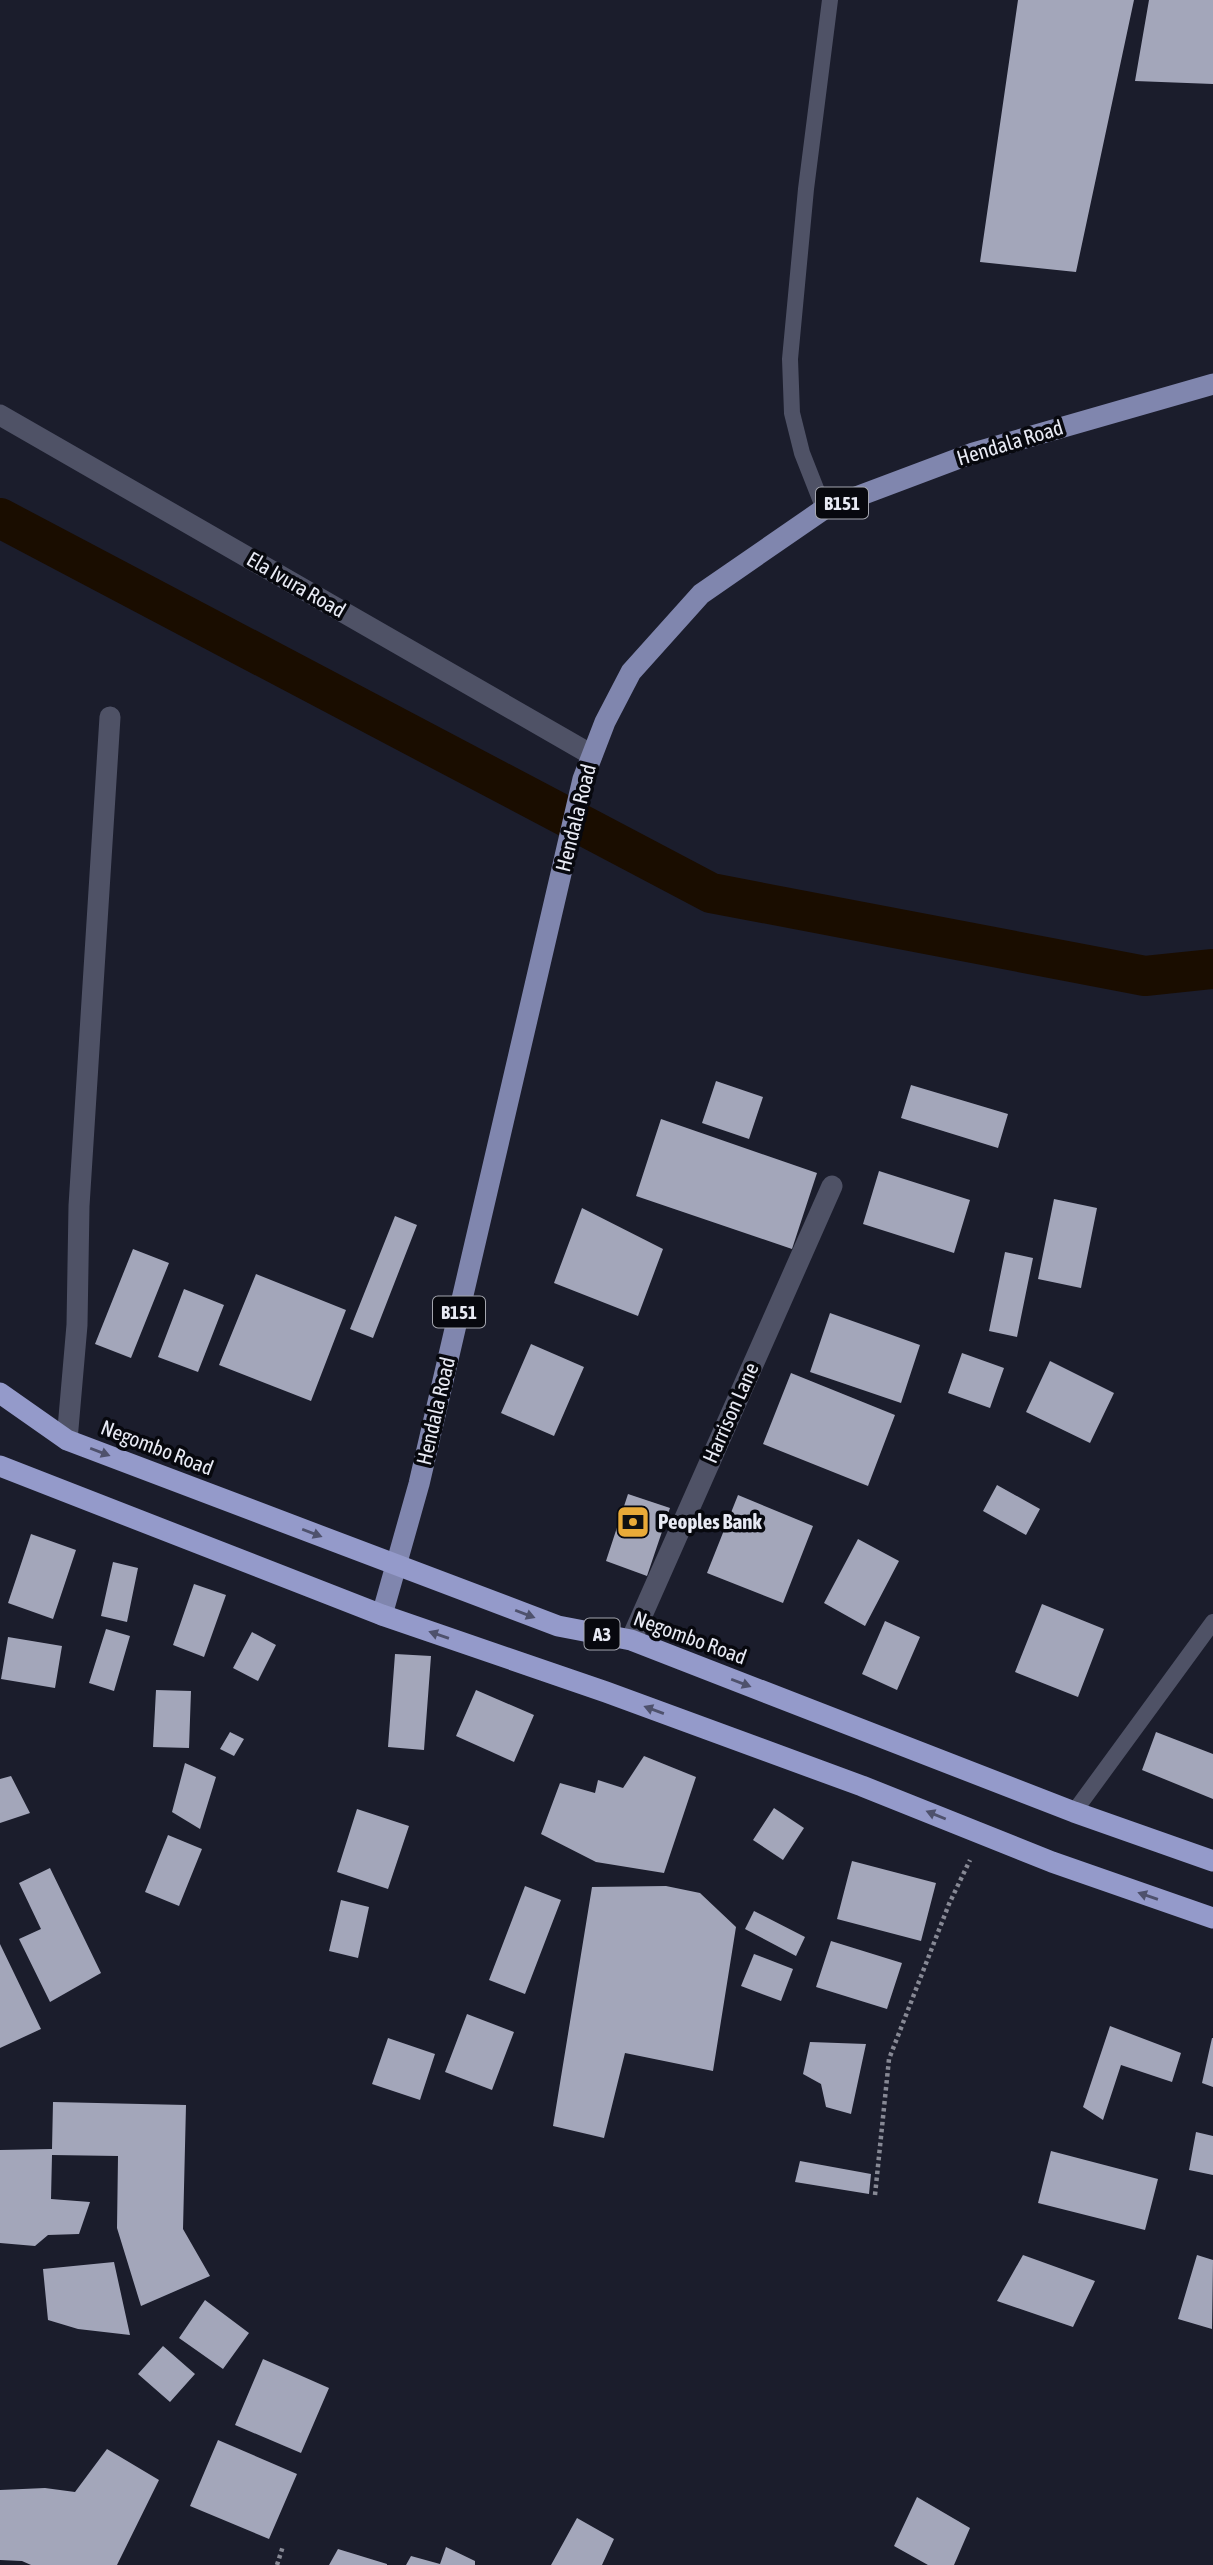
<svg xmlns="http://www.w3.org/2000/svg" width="1213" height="2565" font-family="'Asap Condensed',sans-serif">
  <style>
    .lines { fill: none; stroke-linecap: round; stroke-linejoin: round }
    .canal { stroke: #1a0d00; stroke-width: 40 }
    .building { fill: #a3a6ba }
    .path { stroke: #878995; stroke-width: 4.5; stroke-dasharray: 3.5 3.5; stroke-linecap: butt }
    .lane { stroke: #4f5266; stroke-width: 16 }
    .street { stroke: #4f5266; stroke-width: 21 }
    .primary { stroke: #8086ae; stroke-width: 21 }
    .highway { stroke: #949aca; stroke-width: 21 }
    .oneway { fill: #4e516c }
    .labels { text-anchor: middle; stroke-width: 7; stroke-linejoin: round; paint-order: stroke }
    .shield { fill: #07080e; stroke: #a4a6af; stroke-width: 2 }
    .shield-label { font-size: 19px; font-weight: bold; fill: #e8eaf4 }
    .street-label { font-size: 21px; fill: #e8eaf4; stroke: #07080e }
    .poi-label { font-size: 21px; font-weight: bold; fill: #e8eaf4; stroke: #07080e; text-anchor: start }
  </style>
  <rect width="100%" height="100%" fill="#1b1d2c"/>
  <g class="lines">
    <path class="canal" d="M0 518 711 893 1145 976 1213 969"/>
  </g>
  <path class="building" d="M1018 0H1134L1076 272 980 262Z
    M1149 0H1213V84L1135 81Z
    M716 1081 763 1097 749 1139 702 1123Z
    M911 1085 1008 1114 998 1148 901 1118Z
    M661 1119 817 1173 792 1249 636 1196Z
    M879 1171 970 1200 954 1253 863 1224Z
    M1054 1199 1097 1208 1081 1288 1038 1279Z
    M582 1208 663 1249 638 1316 554 1283Z
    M395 1216 417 1225 373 1338 350 1329Z
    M133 1249 169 1263 131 1358 95 1344Z
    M1005 1252 1033 1258 1017 1337 989 1331Z
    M256 1274 346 1310 311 1401 219 1365Z
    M184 1289 224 1305 198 1372 158 1357Z
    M830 1313 920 1345 901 1403 810 1372Z
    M531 1344 584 1367 554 1436 501 1413Z
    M962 1353 1004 1368 990 1408 948 1393Z
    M1050 1361 1114 1393 1090 1443 1026 1412Z
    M791 1373 895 1415 868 1486 763 1444Z
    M997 1485 1040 1509 1026 1535 983 1511Z
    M628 1494 670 1508 647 1576 606 1561Z
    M738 1495 813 1526 783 1603 707 1573Z
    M31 1534 76 1550 53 1619 8 1603Z
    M858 1539 899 1561 865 1626 824 1603Z
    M113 1562 138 1568 127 1622 101 1616Z
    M194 1584 226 1595 204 1657 173 1645Z
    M1042 1604 1104 1629 1078 1697 1015 1672Z
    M885 1621 920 1637 897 1690 862 1674Z
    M106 1629 130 1636 114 1691 89 1683Z
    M252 1632 276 1645 258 1681 233 1668Z
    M8 1637 62 1646 55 1688 1 1679Z
    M395 1654 431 1656 424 1750 388 1747Z
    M156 1690 191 1691 189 1748 153 1747Z
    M476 1690 534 1715 514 1762 456 1736Z
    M230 1732 244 1739 234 1756 220 1749Z
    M1156 1732 1213 1754V1799L1142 1770Z
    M644 1756 696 1777 664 1873 596 1862 541 1834 560 1783 595 1793 598 1780 623 1788Z
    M185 1763 216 1777 200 1829 172 1812Z
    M11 1776 30 1813 0 1823V1779Z
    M774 1808 804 1828 783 1860 753 1840Z
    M357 1809 409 1826 388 1889 337 1872Z
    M168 1835 202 1849 179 1906 145 1892Z
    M852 1861 936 1883 921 1941 837 1919Z
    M50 1868 101 1973 50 2002 19 1939 41 1929 19 1883Z
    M525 1886 561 1900 525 1994 489 1980Z
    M666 1886 700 1893 736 1927 713 2071 625 2053 604 2138 553 2126 592 1887Z
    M341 1900 369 1907 358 1958 329 1951Z
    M754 1911 805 1937 796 1956 745 1929Z
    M831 1941 902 1963 887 2009 816 1987Z
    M0 1944 41 2029 0 2048Z
    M754 1954 793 1969 781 2001 741 1986Z
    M467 2014 514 2032 492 2090 445 2072Z
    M1110 2026 1181 2053 1172 2082 1121 2065 1103 2120 1083 2107Z
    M388 2038 435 2054 420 2100 372 2084Z
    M1212 2038H1213V2087L1202 2083Z
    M810 2042 866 2044 851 2114 826 2107 821 2084 803 2074Z
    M53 2102 186 2105 183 2229 210 2276 141 2306 117 2228 118 2156 52 2155 51 2199 90 2202 79 2234 48 2235 35 2246 0 2243V2150L52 2149Z
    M1196 2132 1213 2136V2175L1189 2170Z
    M1051 2151 1158 2179 1145 2230 1038 2203Z
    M800 2161 871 2174 869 2194 795 2182Z
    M1023 2255 1095 2281 1073 2327 997 2301Z
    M1197 2255 1213 2260 1212 2329 1178 2319Z
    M114 2262 130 2335 78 2329 48 2320 43 2269Z
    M205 2300 249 2333 223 2369 179 2338Z
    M163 2346 195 2374 170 2402 138 2374Z
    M263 2359 329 2388 301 2453 235 2425Z
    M218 2440 297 2474 269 2539 190 2506Z
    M107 2449 159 2480 117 2565H31L22 2561 0 2560V2490L45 2488 75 2492Z
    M917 2497 970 2528 954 2565H928L894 2546Z
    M577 2518 614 2539 602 2565H551Z
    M446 2547 475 2561V2565H406L411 2556 440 2564Z
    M338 2549 387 2564V2565H329Z"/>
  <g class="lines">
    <path class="path" d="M875 2195 889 2059 949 1904 970 1860
      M277 2565 283 2546"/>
    <path class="lane" d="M824 509 802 453 792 413 790 359 806 189 830 0
      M1074 1812 1213 1622"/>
    <path class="street" d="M0 415 592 755
      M67 1440 77 1325 79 1206 110 717
      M631 1640 832 1186"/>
    <path class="primary" d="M382 1615 419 1484 583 779 605 722 631 672 701 594 824 509 973 453 1213 384"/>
    <path class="highway" d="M0 1393 67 1440 558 1626 631 1640 1074 1812 1213 1861
      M0 1466 382 1615 606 1692 862 1786 1052 1862 1213 1918"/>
  </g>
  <defs><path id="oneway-solid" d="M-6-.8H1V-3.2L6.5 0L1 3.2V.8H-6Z" transform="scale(1.75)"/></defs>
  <g class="oneway">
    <use href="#oneway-solid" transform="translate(100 1452) rotate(21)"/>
    <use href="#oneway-solid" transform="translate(312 1533) rotate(21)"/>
    <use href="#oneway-solid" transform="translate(525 1614) rotate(21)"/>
    <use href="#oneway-solid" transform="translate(439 1635) rotate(-161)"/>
    <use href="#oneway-solid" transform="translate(741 1683) rotate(21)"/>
    <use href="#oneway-solid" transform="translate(654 1710) rotate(-160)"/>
    <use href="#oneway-solid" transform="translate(936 1815) rotate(-158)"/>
    <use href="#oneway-solid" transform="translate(1148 1896) rotate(-161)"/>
  </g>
  <defs>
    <symbol id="bank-square" viewBox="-11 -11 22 22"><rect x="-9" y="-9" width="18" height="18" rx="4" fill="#e9aa38" stroke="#07080e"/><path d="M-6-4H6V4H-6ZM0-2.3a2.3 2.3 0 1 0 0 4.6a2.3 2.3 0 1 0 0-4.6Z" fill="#111"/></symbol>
  </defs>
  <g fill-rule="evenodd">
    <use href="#bank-square" x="614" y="1503" width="38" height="38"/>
  </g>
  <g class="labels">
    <g class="shield">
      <rect x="816" y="487.5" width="52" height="31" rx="5"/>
      <rect x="433" y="1296.5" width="52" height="31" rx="5"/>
      <rect x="584.5" y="1618.5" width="35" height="31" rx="5"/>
    </g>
    <g class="shield-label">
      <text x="842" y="510">B151</text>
      <text x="459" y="1319">B151</text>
      <text x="602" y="1641">A3</text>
    </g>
    <g class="street-label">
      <text transform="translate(1010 443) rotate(-17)" y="7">Hendala Road</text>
      <text transform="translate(296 585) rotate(30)" y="7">Ela Ivura Road</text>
      <text transform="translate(576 818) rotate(-76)" y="7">Hendala Road</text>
      <text transform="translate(436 1411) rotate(-77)" y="7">Hendala Road</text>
      <text transform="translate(731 1413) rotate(-66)" y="7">Harrison Lane</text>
      <text transform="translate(157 1448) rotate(21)" y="7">Negombo Road</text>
      <text transform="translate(690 1638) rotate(20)" y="7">Negombo Road</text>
    </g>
    <g class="poi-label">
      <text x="658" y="1529">Peoples Bank</text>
    </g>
  </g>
</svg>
